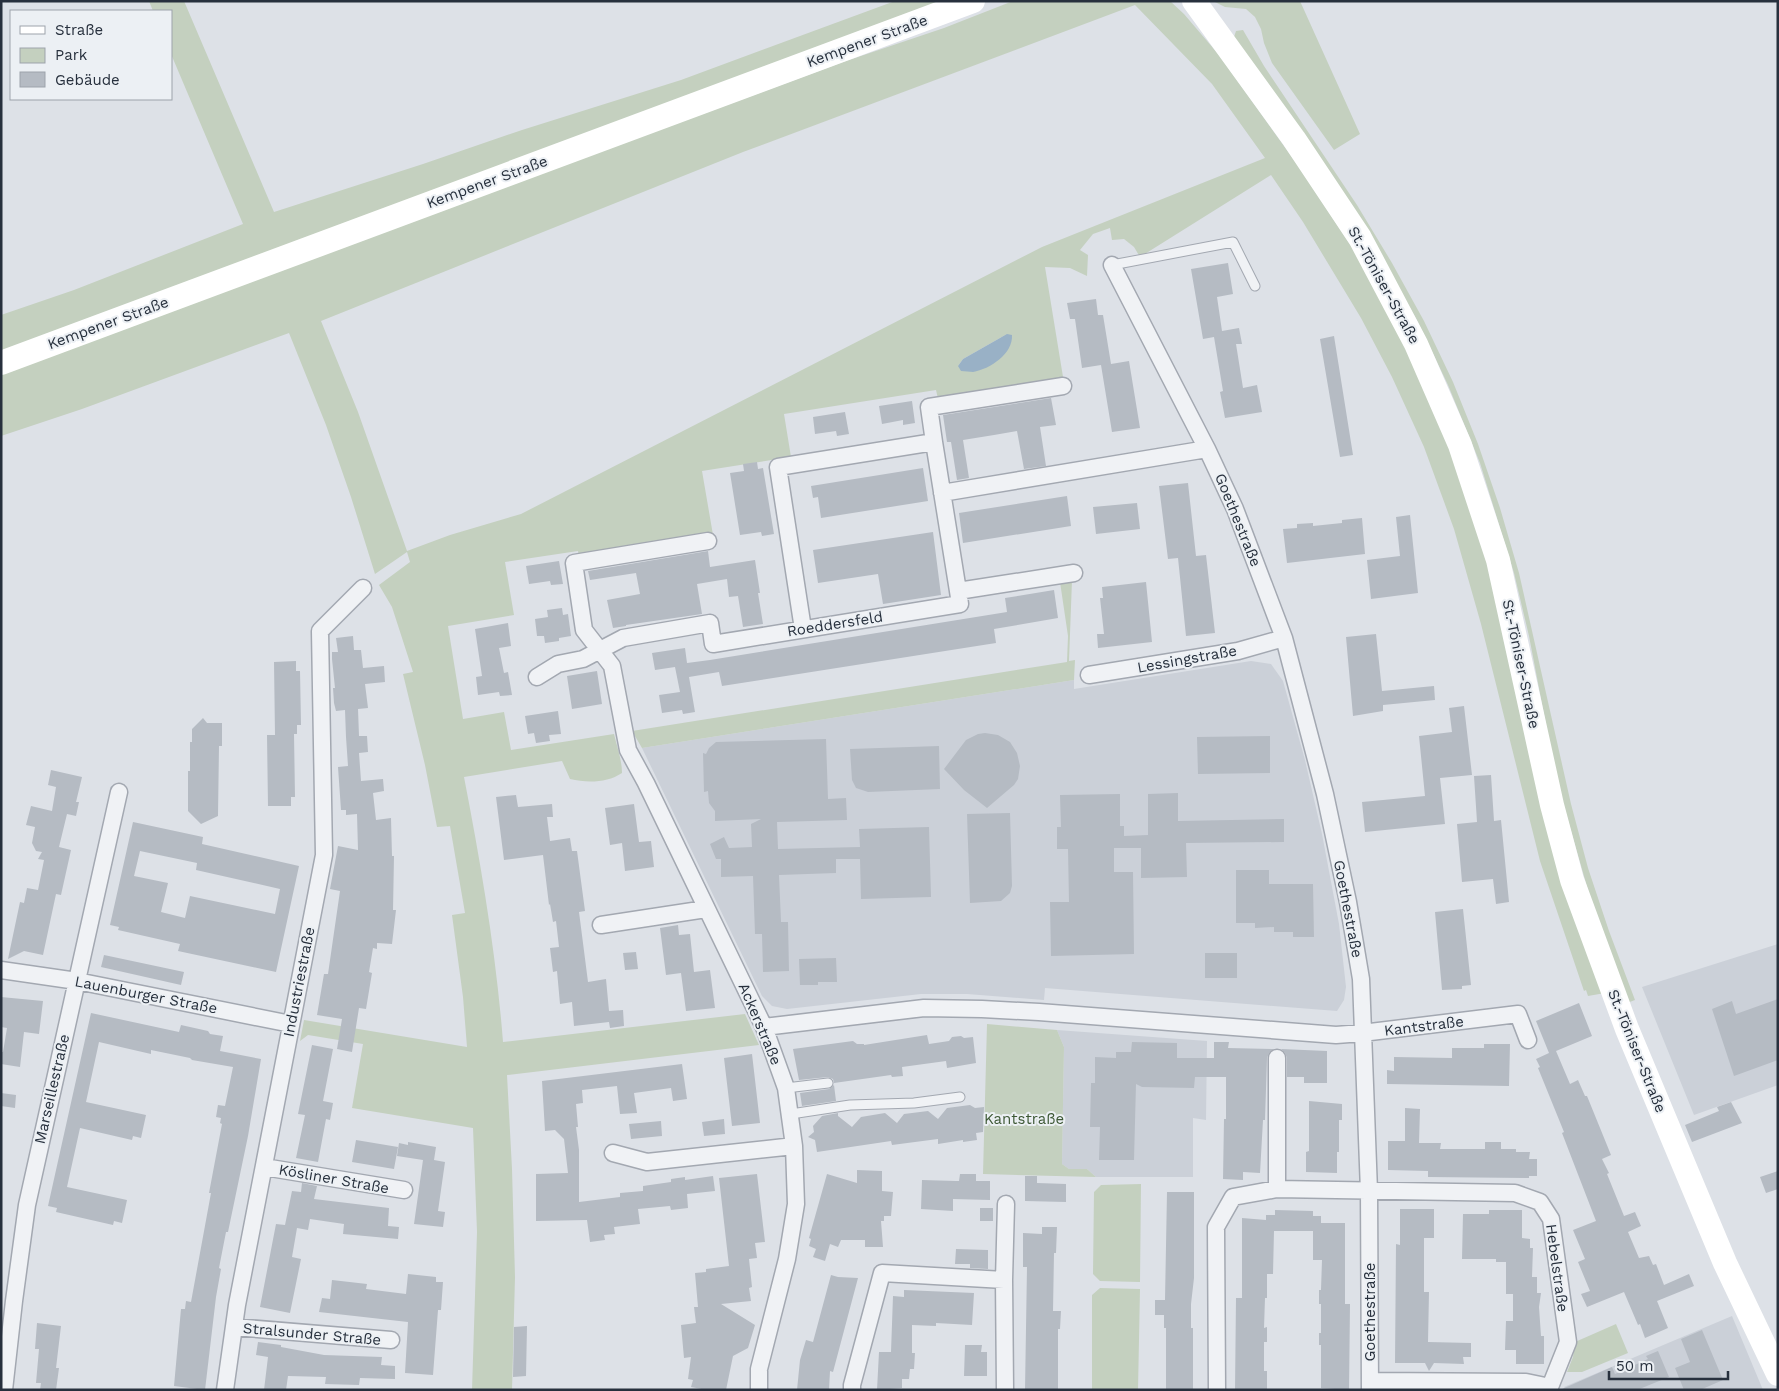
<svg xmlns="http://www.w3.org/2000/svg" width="1779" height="1391" font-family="'Work Sans',sans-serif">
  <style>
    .built { fill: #cbd0d8 }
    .green { fill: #c4d0bf; fill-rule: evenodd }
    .water { fill: #99b1c6 }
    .building { fill: #b5bbc3; fill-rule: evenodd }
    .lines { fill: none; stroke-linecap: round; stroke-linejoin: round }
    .service-casing { stroke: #a3a8b1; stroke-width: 11 }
    .minor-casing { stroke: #a3a8b1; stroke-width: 19 }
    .service { stroke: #f0f2f5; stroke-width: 9 }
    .minor { stroke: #f0f2f5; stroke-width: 16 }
    .secondary { stroke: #fff; stroke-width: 24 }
    .labels { text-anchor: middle; stroke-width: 4; stroke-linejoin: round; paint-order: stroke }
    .street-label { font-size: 15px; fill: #27303d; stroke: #ecf0f4 }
    .park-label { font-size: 15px; fill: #3d5835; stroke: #ecf0f4 }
  </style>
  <rect width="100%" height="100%" fill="#dde1e7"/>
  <path class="built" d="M1251 661 1271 664 1283 681 1305 760 1322 834 1339 924 1346 987 1344 1000 1337 1011 1045 988 1044 1000 967 994H921L787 1009 772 1006 762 996 642 748 1074 680V689Z
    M1778 944V1085L1694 1115 1642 987Z
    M1057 1030 1207 1041 1206 1120 1193 1118V1177H1096L1087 1169H1069L1062 1164 1064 1047Z
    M1732 1316 1763 1390H1566L1564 1387Z"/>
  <path class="green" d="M149 1H184L274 212 423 164 522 130 681 80 895 1H944L1 353V315L74 290 243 224 171 54V11H153Z
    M1013 1H1170L1184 14 1219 55 1299 167 1376 284 1406 337 1480 521 1605 993 1588 996 1586 990 1584 991 1540 861 1481 624 1454 529 1424 447 1392 377 1361 318 1303 222 1271 175 1140 257 1134 247 1124 239 1112 240 1110 228 1093 234 1080 250 1088 255 1087 276 1070 268 1045 267 1064 383 939 403 936 390 784 414 791 457 702 471 713 535 579 557 578 551 505 562 514 615 448 626 463 719 504 712 511 750 614 734C617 747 622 760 622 773 607 783 587 783 570 779L562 761 464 777C481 865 496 952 503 1042L745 1014 759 1045 507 1075 512 1169 515 1277 512 1390H472L477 1232 473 1128 352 1108 363 1044 308 1035 300 1041 304 1020 467 1047 463 997 452 915 465 913 450 826 437 827 425 765 403 674 413 672 392 607 379 585 410 562 407 552 375 574 351 497 326 425 289 333 82 409 1 436V373L846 61 944 28ZM1135 5 1212 84 1265 158 1042 247 521 514 450 535 407 551 358 412 321 321 743 152ZM1007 334 958 366 963 359Z
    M1213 1H1300L1360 134 1334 150 1272 63 1264 43 1261 29 1255 17 1246 9 1225 7Z
    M1243 30 1264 66 1357 205 1392 263 1424 321 1453 382 1478 444 1500 508 1519 573 1571 804 1588 868 1609 931 1635 1000 1627 1003 1594 911 1557 782 1529 636 1514 573 1480 463 1448 385 1418 322 1371 239 1234 37 1236 31Z
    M1072 580 1069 661 1075 660 1074 680 642 748 632 731 1067 662 1068 636 1060 582Z
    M987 1024 1057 1030 1064 1047 1062 1164 1069 1169H1087L1096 1177 983 1174Z
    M1141 1184 1140 1282 1100 1281 1093 1274 1094 1192 1101 1185Z
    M1100 1288 1140 1289 1138 1390H1092V1295Z
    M1616 1324 1628 1353 1582 1372H1567L1573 1357 1575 1342Z"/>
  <path class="water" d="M1007 334 1012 335C1013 354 990 369 973 372 970 372 965 371 961 371L958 366 963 359Z"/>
  <path class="building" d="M1228 263 1233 294 1217 297 1222 331 1239 328 1242 344H1236L1243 388 1257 385 1262 412 1225 418 1220 392 1223 391 1214 337 1203 339 1191 269Z
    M1096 299 1098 315H1103L1111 364 1129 361 1140 428 1112 432 1101 365 1082 368 1075 319H1070L1067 303Z
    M1334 336 1353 455 1340 457 1320 339Z
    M1051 398 1056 425 1040 427 1046 466 1024 469 1017 431 994 435 963 440 969 478 957 480 951 442H947L943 415Z
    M912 401 915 423 903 425V420L882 424 879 406Z
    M845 412 849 434 837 436 836 431 815 434 813 417Z
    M757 462 758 469 763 468 774 534 762 536 761 532 740 535 730 473 744 471 743 464Z
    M923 468 928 501 821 518 818 497 813 498 811 486Z
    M1188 483 1196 556 1206 555 1215 633 1186 636 1178 558 1168 559 1159 486Z
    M1067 496 1071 526 963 543 959 513Z
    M1137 503 1140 529 1096 534 1093 507Z
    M1410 515 1418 593 1371 599 1367 560 1400 556 1396 517Z
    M1362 518 1365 554 1287 563 1283 529 1297 528V524L1313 523V526L1342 523V520Z
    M933 532 941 595 883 604 878 574 818 583 813 550Z
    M708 551 710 567 755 560 760 593H758L763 624 743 627 738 596 729 597 727 579 697 584 702 614 626 625V626L613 628 607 600 640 594 636 573 590 580 588 571Z
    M559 561 563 584 551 585 550 581 529 584 526 566Z
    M1146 582 1152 642 1098 648 1097 634H1104L1100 598H1103L1102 587Z
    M1054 590 1058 618 994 629 996 643 722 686 719 672 689 677 695 712 683 714 682 710 662 713 659 695 680 692 675 667 655 670 652 653 685 648 687 663 710 660 1007 612 1005 598Z
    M562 608 563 615 568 614 571 636 559 638V641L545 643 544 636H537L535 619 548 617 547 610Z
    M508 623 511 646 499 648 504 673 508 672 512 695 500 696 499 692 478 695 476 677 482 676 475 629Z
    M1376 634 1382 691 1434 686 1435 700 1383 705V711L1353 716 1346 637Z
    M353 636 354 650H361L363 668 384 666 385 682 365 684 368 708 358 709 359 736H367L368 752 359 753 361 781 383 779 384 791 373 793 376 820 391 818 392 856H394L393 910H396L392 944 377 943V949L373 948 369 972 372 973 366 1009 359 1008 352 1052 337 1049 342 1019 317 1015 324 974H328L340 891 330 889 338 846 358 850 357 814 346 815V810H341L338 767 348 766 346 737 345 710 336 711 334 703 333 688H335L332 659V652H338L336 638Z
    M296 661V671H300L301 725H297V734H294L295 797H291V806H268L267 735H275L274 662Z
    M597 671 602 704 572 709 567 676Z
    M1464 706 1472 775 1440 778 1445 824 1365 832 1362 802 1425 796 1419 736 1452 732 1449 708Z
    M558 711 561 734 549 735 550 741 536 743 534 733 528 734 525 716Z
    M203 718 207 723H222V746H219L218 816 201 824 188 811V771H190V742H192V729Z
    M985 733 998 735 1010 742 1017 753 1020 766 1018 779 1014 785 987 808 964 790 944 769 966 740 978 734Z
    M1270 736V773L1198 774 1197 737Z
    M826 739 828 799 846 798 847 820 777 822 778 849 860 847 859 829 929 827 931 897 861 899 860 859H836V873L779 875 781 922H788L789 971 763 972 762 934H755L753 876 721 877V859H716L710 844 724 837 729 848 752 847 751 824 761 819 715 821V811L709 803 708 791 704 792 703 753 706 754 709 748 716 742Z
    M939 746 940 789 868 792 856 788 852 780 850 749Z
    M51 770 82 777 76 802H79L76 816 67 814 59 847 71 850 61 895 56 894 43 955 24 951 8 959 20 902 24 903 27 888 38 890 44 860 38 859 42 852 36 851 32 843 35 827 26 825 31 806 52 811 56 787 48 785Z
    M1491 775 1494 821 1501 820 1509 902 1496 904 1493 879 1462 882 1457 824 1477 822 1474 776Z
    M1178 793V821L1284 819V842L1186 843 1187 877 1141 878V848H1114V872H1133L1134 954 1051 956 1050 902H1069L1068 849H1057V827H1061L1060 795 1120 794V826H1124V836L1148 835V794Z
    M516 795 518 807 552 804 553 817H547L550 841 570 838 572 851H577L585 911 579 912 588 982 606 979 609 1011 623 1010 624 1026 610 1028 609 1022 574 1026 572 1002 560 1004 557 971 553 972 550 948 559 947 556 921 553 922 550 904 549 905 543 855 504 860 496 797Z
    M634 804 639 842 651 841 654 867 625 871 622 843 610 845 605 808Z
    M1010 813 1012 886 1010 893 1001 901 970 903 967 814Z
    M133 822 203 837 202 844 299 866 276 972 178 951 180 944 118 930 119 927 110 925ZM140 851 197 863 196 870 280 889 275 914 190 896 185 918 161 912 168 883 134 876Z
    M1236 870H1269V884H1313L1314 937H1293V932H1274V927L1255 928V923H1236Z
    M1463 909 1471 985 1462 986V989L1442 990 1435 912Z
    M678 925 679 935 690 934 694 972 710 970 715 1008 686 1011 681 973 666 975 660 928Z
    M636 952 638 969 625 970 623 953Z
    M1205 953H1237V978H1205Z
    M104 955 184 972 181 985 101 967Z
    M836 958 837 982H818V985H800L799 959Z
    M1 997 43 1001 39 1034 24 1032 20 1067 1 1064V1052H3L7 1028 1 1027Z
    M1778 999V1060L1734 1076 1712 1009 1732 1001 1736 1014Z
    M1579 1003 1592 1036 1556 1051 1570 1084 1578 1080 1585 1096H1587L1611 1155 1602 1159 1609 1173 1607 1174 1624 1216 1635 1212 1641 1226 1628 1232 1639 1258 1649 1256 1653 1265 1656 1264 1664 1285 1689 1274 1694 1286 1657 1301 1668 1328 1645 1338 1640 1324 1638 1325 1624 1292 1587 1307 1581 1294 1590 1291 1578 1262 1585 1259 1573 1230 1596 1221 1562 1133 1564 1132 1538 1068 1540 1067 1536 1059 1549 1053 1536 1021Z
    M91 1013 179 1032 181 1025 208 1031 210 1034 223 1036 220 1051 261 1059 248 1136 228 1232H226L219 1268 221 1269 216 1297 205 1390 174 1386 181 1309H185L186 1301 191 1302 211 1193H209L222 1124 220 1123 221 1118 216 1117 218 1105 225 1106 233 1067 192 1060 190 1058 151 1050V1054L99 1042 86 1102 146 1115 141 1138 133 1136 132 1140 80 1128 67 1187 127 1200 122 1223 114 1221 113 1225 56 1212 57 1208 48 1206Z
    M927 1035 929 1044 949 1041 952 1037 961 1036 964 1038 973 1037 976 1063 947 1068 946 1061 902 1067 903 1076 892 1077 891 1075 834 1083 833 1079 828 1077 799 1080 793 1049 853 1041 857 1044H864V1045Z
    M1132 1042 1177 1043V1058H1214V1042H1229L1228 1048 1274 1049 1269 1053 1267 1058 1265 1120H1263L1260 1173 1243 1172V1180L1223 1179 1224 1119H1226V1077H1195L1194 1088 1142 1087 1136 1084 1134 1160H1099L1100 1127H1090L1091 1083H1095V1057L1116 1058V1052H1131Z
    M1484 1044H1510L1509 1086 1387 1084V1070L1394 1071V1057L1452 1058V1048H1484Z
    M312 1045 333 1049 323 1101 333 1103 330 1120 326 1119 318 1162 296 1158 305 1115 298 1114Z
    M1281 1049 1327 1051V1083H1304V1077H1287V1058L1285 1053Z
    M752 1054 760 1123 732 1126 724 1058Z
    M682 1064 687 1099 673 1101 671 1088 634 1093 637 1113 620 1114 617 1086 582 1090 583 1103 576 1104 578 1127H576L579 1150V1202L620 1197V1193L643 1191V1186L671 1182V1179L685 1177V1180L713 1176 715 1191 687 1194 688 1208 671 1210 670 1206 638 1209 640 1224 614 1227 615 1234 604 1235 605 1240 590 1242 587 1220 536 1221V1174L568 1173 564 1139 555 1130 545 1131 542 1081Z
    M834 1085 836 1101 802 1106 800 1093 829 1089Z
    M1 1093 16 1095 15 1108 1 1106Z
    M1309 1101 1342 1104V1120H1339V1152H1337V1173L1306 1172V1152L1309 1151Z
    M1731 1102 1742 1123 1692 1142 1685 1125 1719 1111 1717 1107Z
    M970 1105 975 1108 984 1107 983 1132 976 1133 977 1140 963 1142V1140L938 1144V1139L892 1145 891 1141 817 1152 815 1140 808 1137 814 1132 813 1126 822 1116 838 1113V1116L852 1127 861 1117 885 1113 897 1123 904 1114 928 1111 938 1119 947 1108Z
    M1405 1108 1420 1109 1419 1143H1441L1440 1149H1485V1142H1501V1149H1516V1152H1530L1529 1159H1537V1176H1529V1178L1428 1177V1171L1388 1170V1141H1405Z
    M724 1119 725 1134 704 1136 702 1122Z
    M661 1121 662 1136 631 1139 629 1124Z
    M356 1140 398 1147 394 1169 352 1162Z
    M408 1142 436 1147 434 1160 445 1162 438 1211 445 1212 443 1227 414 1224 423 1160 397 1156 399 1143 408 1145Z
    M857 1170 882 1171V1191L893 1192 891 1216H884V1221H881L883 1247H865V1240H841L838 1247 830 1244 825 1261 813 1257 816 1249 809 1246 811 1239 809 1238 827 1174 857 1183Z
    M1778 1171V1189L1766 1193 1760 1177Z
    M757 1174 765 1242 755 1243 757 1258 749 1259 752 1287 749 1288 751 1301 721 1304 755 1325 748 1348 733 1356 726 1390H707L691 1387 693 1380 688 1379 691 1357 684 1358 681 1325 696 1323 694 1307H698L695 1273 706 1272V1269L729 1266 719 1178Z
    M960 1174H976V1181H990V1200L953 1199V1211L921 1209 922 1180 956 1181H959Z
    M1025 1176H1037V1183L1066 1184V1202L1025 1201Z
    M302 1183 317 1186 314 1199 389 1208 388 1226 399 1227 398 1239 343 1234 344 1224 310 1219 308 1230 297 1228 292 1257 301 1259 290 1313 260 1307 276 1224 285 1225 292 1191 301 1192Z
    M1167 1192H1194V1278L1191 1304V1328H1193V1390H1166V1328H1164V1315H1155V1300H1165Z
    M980 1208H993V1221H980Z
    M1400 1209H1434V1238H1424V1292H1429L1428 1342 1471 1343V1357H1463L1464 1364 1434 1363 1429 1371 1425 1363H1395L1396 1244 1400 1245Z
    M1275 1210 1313 1211V1216H1321V1223H1345V1304H1350L1349 1390 1321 1388V1345H1319V1333H1321V1304H1319V1290H1321L1322 1260H1313V1231H1274L1273 1274H1267V1298H1265L1264 1328 1267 1327V1342H1264V1371H1267V1390H1235L1236 1298H1242V1218L1266 1220V1215H1275Z
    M1489 1210H1522V1238L1530 1239V1248H1533L1532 1277H1537V1293H1541L1539 1307 1541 1336H1544V1364H1516V1350H1505L1506 1321H1513V1294H1506V1262H1496V1259H1462L1463 1214H1489Z
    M1042 1227H1057L1056 1253H1054L1053 1311H1061L1060 1329H1058V1390H1025L1027 1267H1023V1233L1042 1234Z
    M956 1249 988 1250V1269L970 1268V1264H955Z
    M408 1274 436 1277V1282H443L441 1310H438L433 1375 405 1373 408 1322 319 1312 322 1298 330 1299 332 1280 367 1284 366 1289 406 1294Z
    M831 1275 838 1277 858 1278 833 1372 830 1371 829 1390H797L800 1360 806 1340 813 1342Z
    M904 1290 974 1293 972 1325 936 1323V1326L912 1325V1353H915L914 1369H910L909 1379H902V1388L877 1390 879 1352H891L893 1296 904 1297Z
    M37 1323 61 1326 56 1368H59L56 1390H40L41 1383H36L39 1349H35Z
    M527 1326 526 1376 513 1377 514 1327Z
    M1702 1330 1723 1380 1700 1390H1684L1675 1368 1690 1362 1681 1339Z
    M258 1342 281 1345V1347L324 1355 382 1357 381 1365 395 1366V1379L360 1378 359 1385 325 1384 326 1377 288 1376 286 1390H264L268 1357 256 1355Z
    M965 1345H982L981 1352H987V1376H964Z
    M1658 1351 1669 1377 1637 1390H1560L1612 1367 1615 1374 1648 1359 1646 1356Z"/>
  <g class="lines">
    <defs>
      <path id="service" d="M1112 265 1233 242 1255 286
        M786 1088 828 1083
        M791 1114 850 1105 914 1103 960 1097"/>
      <path id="minor" d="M1112 265 1207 449 1235 509 1284 638 1325 794 1348 902 1361 979 1369 1191 1370 1390
        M934 442 929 407 1063 386
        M942 493 1207 449
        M708 541 574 563 584 630 612 666 628 750 646 783 764 1027 786 1088 794 1146 796 1204 787 1259 759 1369V1390
        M803 629 778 467 934 442 958 591
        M1089 675 1238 651 1284 638
        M537 677 558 664 583 659 623 638 710 623 713 644 960 604 958 591 1074 573
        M601 925 706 909
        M1 970 77 981 291 1024
        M764 1027 924 1008 982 1009 1039 1012 1336 1035 1362 1033 1518 1014 1528 1040
        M613 1153 647 1162 794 1146
        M264 1167 404 1190
        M1277 1189V1058
        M1004 1280 1006 1204
        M234 1327 391 1340
        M4 1390 14 1301 27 1205 119 792
        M225 1390 237 1305 324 855 320 631 363 588
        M852 1390V1385L882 1273 1004 1280 1005 1390
        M1217 1390 1216 1227 1233 1197 1277 1189 1515 1193 1540 1202 1551 1219 1568 1342 1550 1387 1526 1382 1370 1381"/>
    </defs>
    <use href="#service" class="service-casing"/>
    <use href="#minor" class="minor-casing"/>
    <use href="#service" class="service"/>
    <use href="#minor" class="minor"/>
    <path class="secondary" d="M1194 1 1294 139 1360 238 1416 344 1460 445 1498 560 1552 805 1572 880 1627 1029 1725 1263 1778 1374
      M1 363 973 1"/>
  </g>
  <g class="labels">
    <g class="street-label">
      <text transform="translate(867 41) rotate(-20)" y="5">Kempener Straße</text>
      <text transform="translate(487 182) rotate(-20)" y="5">Kempener Straße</text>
      <text transform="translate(1384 285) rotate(61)" y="5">St.-Töniser-Straße</text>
      <text transform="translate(108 323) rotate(-20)" y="5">Kempener Straße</text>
      <text transform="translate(1238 520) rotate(68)" y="5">Goethestraße</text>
      <text transform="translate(835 624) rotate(-9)" y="5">Roeddersfeld</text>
      <text transform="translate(1187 659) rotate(-10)" y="5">Lessingstraße</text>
      <text transform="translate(1521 664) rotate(78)" y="5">St.-Töniser-Straße</text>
      <text transform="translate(1348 909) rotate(79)" y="5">Goethestraße</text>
      <text transform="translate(299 982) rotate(-79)" y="5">Industriestraße</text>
      <text transform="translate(146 995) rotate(11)" y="5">Lauenburger Straße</text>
      <text transform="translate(760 1024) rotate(67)" y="5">Ackerstraße</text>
      <text transform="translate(1424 1026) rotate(-7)" y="5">Kantstraße</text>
      <text transform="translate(1637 1051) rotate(68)" y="5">St.-Töniser-Straße</text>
      <text transform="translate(52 1089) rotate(-77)" y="5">Marseillestraße</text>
      <text transform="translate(334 1179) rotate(10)" y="5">Kösliner Straße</text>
      <text transform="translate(1557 1268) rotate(82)" y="5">Hebelstraße</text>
      <text transform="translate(1370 1312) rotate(-90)" y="5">Goethestraße</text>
      <text transform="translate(312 1334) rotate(5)" y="5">Stralsunder Straße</text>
    </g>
    <g class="park-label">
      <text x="1024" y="1124">Kantstraße</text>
    </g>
  </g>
  <rect width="1779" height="1391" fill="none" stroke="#27303d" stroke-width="5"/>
  <rect x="10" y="10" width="162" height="90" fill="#ecf0f4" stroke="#9da3ab"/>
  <rect x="20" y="26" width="25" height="8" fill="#ffffff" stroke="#9da3ab"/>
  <text x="55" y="35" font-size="15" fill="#27303d">Straße</text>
  <rect x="20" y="48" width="25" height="15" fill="#c4d0bf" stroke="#9da3ab"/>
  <text x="55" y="60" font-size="15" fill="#27303d">Park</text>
  <rect x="20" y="72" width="25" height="15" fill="#b5bbc3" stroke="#9da3ab"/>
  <text x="55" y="85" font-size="15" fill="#27303d">Gebäude</text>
  <path d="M1609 1371v8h119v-8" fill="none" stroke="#27303d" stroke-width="2.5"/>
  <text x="1616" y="1371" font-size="15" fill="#27303d" stroke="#ecf0f4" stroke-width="4" paint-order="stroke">50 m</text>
</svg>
